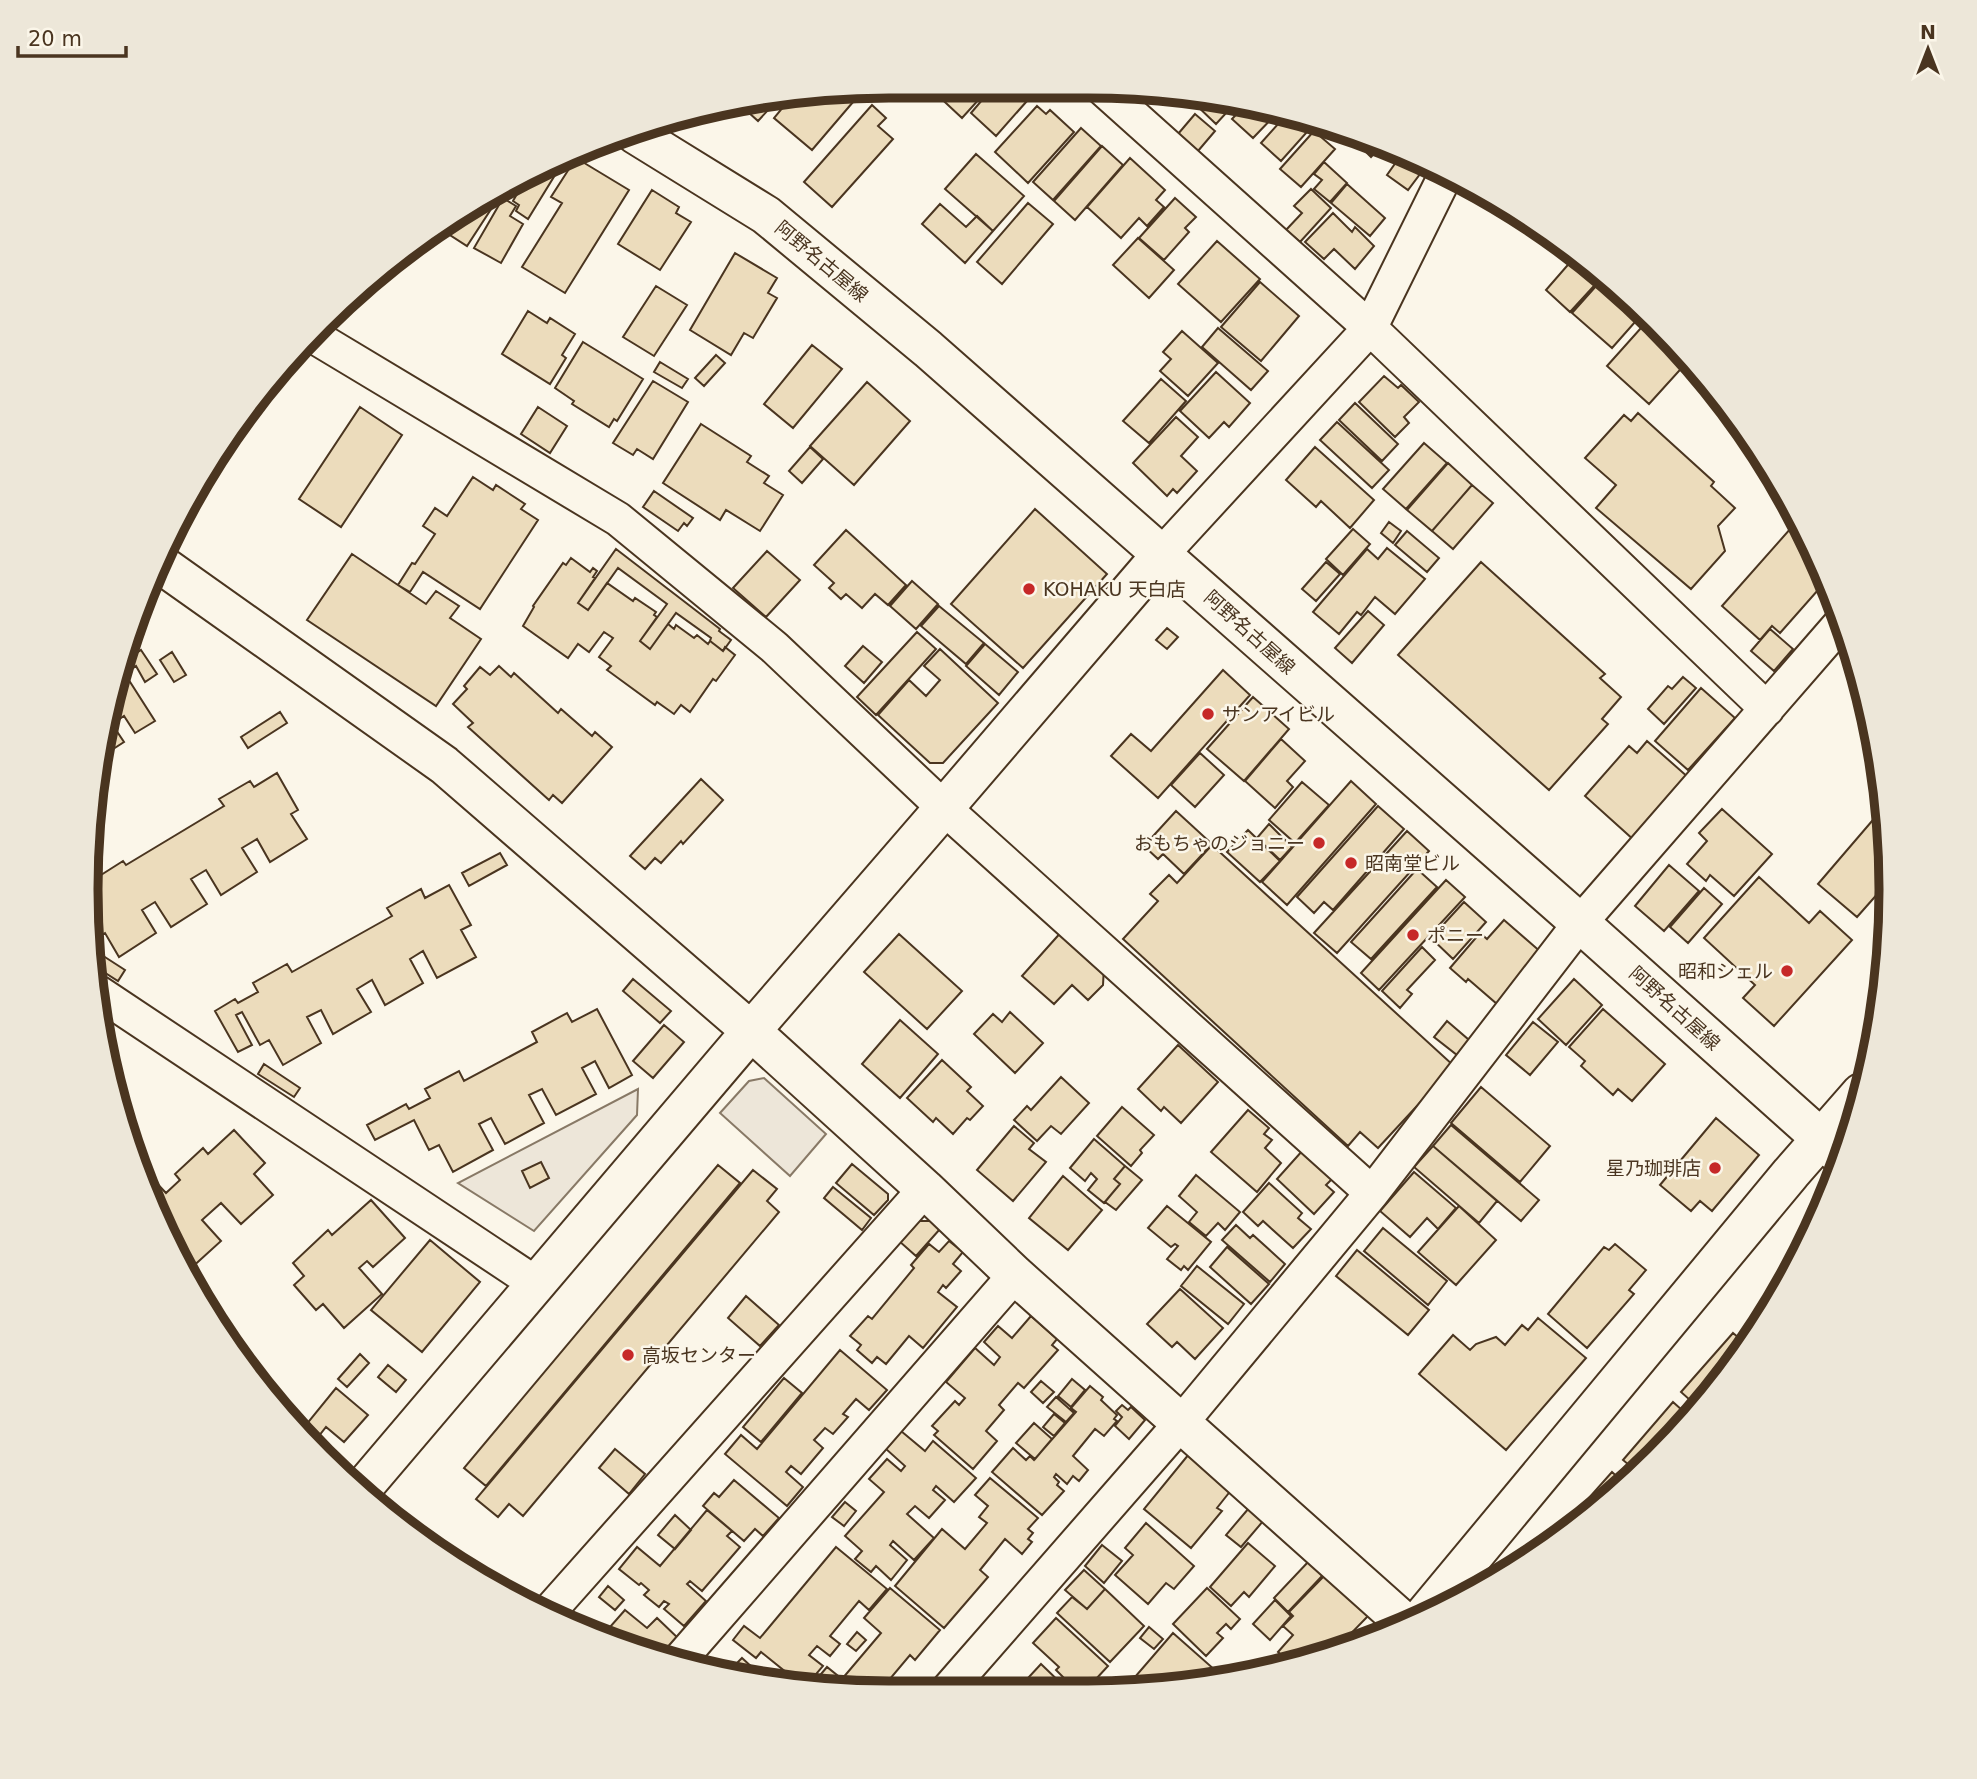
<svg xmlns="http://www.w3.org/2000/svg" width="1977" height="1779" font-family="'DejaVu Sans','Noto Sans JP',sans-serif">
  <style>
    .green { fill: #ede6d9; stroke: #887966; stroke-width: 2 }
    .building { fill: #ecdcbc; stroke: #4a3520; stroke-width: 2 }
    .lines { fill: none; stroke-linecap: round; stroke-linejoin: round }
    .street-casing { stroke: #4a3520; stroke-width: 37 }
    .secondary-casing { stroke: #4a3520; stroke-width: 42 }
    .street { stroke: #fbf6e9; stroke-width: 33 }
    .secondary { stroke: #fbf6e9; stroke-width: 38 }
    .poi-dot { fill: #c62828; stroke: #fbf6e9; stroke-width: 2.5 }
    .labels { text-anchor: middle; stroke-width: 5; stroke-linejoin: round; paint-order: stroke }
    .street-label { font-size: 19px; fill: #4a3520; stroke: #fbf6e9 }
    .poi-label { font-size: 19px; fill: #4a3520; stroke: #fbf6e9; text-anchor: start }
    .rim { fill: none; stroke: #4a3520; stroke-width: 9 }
  </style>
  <rect width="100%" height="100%" fill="#fbf6e9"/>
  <path class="green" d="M764 1078 826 1134 790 1176 720 1113 749 1081Z
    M638 1089 637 1115 534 1231 458 1183Z"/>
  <path class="building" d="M938 86H991L962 118 933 91Z
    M994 86 1027 87 1034 93 996 136 971 113Z
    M865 88 812 150 774 118 793 95Z
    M1200 95 1238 100 1216 124 1193 102Z
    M780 97 758 121 736 101Z
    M1248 102 1278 112 1253 138 1232 119Z
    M872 105 886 118 878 126 893 139 832 207 804 182Z
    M1037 106 1046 114 1050 110 1074 132 1028 183 995 152Z
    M1195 114 1215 131 1198 151 1178 134Z
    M1287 114 1315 123 1281 161 1261 143Z
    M1081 128 1101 146 1053 200 1033 182Z
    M1314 131 1335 149 1301 187 1280 169Z
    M1346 132 1384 143 1371 157Z
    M1102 146 1123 165 1075 220 1054 201Z
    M1404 151 1426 166 1408 190 1387 175Z
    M976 154 1024 196 993 231 945 189Z
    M576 158 629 190 565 293 522 267 562 203 551 197Z
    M1130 158 1165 190 1156 200 1164 207 1147 226 1139 218 1121 238 1087 207Z
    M1324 162 1347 183 1330 202 1314 189 1322 180 1314 174Z
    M540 166 555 175 528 219 516 211 519 205 513 201 530 171Z
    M1347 184 1385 218 1370 236 1331 203Z
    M1311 189 1331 208 1300 242 1286 230 1302 213 1294 206Z
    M652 190 679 207 676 213 691 222 660 270 618 244Z
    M487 198 495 203 467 246 439 228Z
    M503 198 516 206 510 216 523 224 501 263 474 248Z
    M1175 198 1196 217 1185 228 1189 232 1164 260 1139 238Z
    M1028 203 1053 224 1002 284 977 262Z
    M940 204 966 227 977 216 993 231 965 263 922 224Z
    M1333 213 1352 232 1355 227 1374 246 1355 269 1334 249 1324 259 1305 242Z
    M1138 238 1174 270 1149 298 1113 265Z
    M1217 241 1260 279 1221 322 1178 284Z
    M735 253 777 278 768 293 777 298 753 338 744 333 731 355 690 330Z
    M1573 259 1585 270 1589 265 1604 275 1570 312 1546 290Z
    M1605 276 1618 285 1643 313 1612 348 1572 313Z
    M1260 282 1299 316 1261 361 1221 327Z
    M656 286 687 305 654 356 623 337Z
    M528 311 547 323 550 318 575 334 562 355 566 358 550 384 502 354Z
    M1649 319 1688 361 1649 404 1607 366Z
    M1218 328 1268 371 1251 390 1202 347Z
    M1182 331 1218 363 1188 396 1160 371 1171 359 1163 352Z
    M583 342 643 379 617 421 614 419 609 427 572 404 574 401 555 388Z
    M812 345 842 369 793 428 764 404Z
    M716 355 725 363 704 386 695 378Z
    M660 362 688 379 682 388 654 372Z
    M1216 372 1250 403 1229 427 1224 422 1209 438 1180 411Z
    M1384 376 1398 388 1401 385 1419 402 1404 417 1409 423 1395 437 1359 402Z
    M1161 379 1186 401 1149 443 1123 421Z
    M653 381 688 402 653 459 637 449 633 455 613 443Z
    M867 382 910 421 854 485 810 446Z
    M1355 403 1398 444 1382 461 1339 420Z
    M360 407 402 435 341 527 299 499Z
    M538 407 567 426 550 453 521 434Z
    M1638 413 1714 482 1711 486 1735 508 1718 526 1725 551 1691 589 1596 508 1616 485 1585 458 1624 415 1631 421Z
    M1176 417 1198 437 1181 456 1197 471 1177 493 1173 489 1167 496 1133 463Z
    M1337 422 1389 470 1372 488 1320 440Z
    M701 424 751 456 747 462 769 476 764 483 783 495 760 531 726 510 720 520 663 483Z
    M1424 443 1447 463 1406 509 1383 489Z
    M810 447 823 459 802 483 789 471Z
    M1315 447 1374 500 1350 528 1321 501 1316 507 1286 480Z
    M1448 463 1472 485 1432 531 1407 510Z
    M473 477 493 490 496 485 525 504 521 509 538 520 480 609 423 572 410 592 398 585 412 563 415 564 435 534 423 526 435 508 447 516Z
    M1472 485 1493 503 1453 549 1432 531Z
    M654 491 693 518 687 526 684 523 678 531 643 507Z
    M1035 509 1107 574 1023 668 951 604Z
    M1799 519 1809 534 1826 581 1780 633 1772 626 1760 640 1722 606Z
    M1389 522 1401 531 1393 543 1381 533Z
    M1353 529 1370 544 1343 575 1326 559Z
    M846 530 906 585 888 605 875 594 862 608 846 594 841 599 829 588 834 583 814 565Z
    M1407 531 1439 558 1427 572 1395 545Z
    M1387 548 1425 579 1395 614 1375 597 1361 615 1357 612 1339 634 1313 612 1367 549 1378 559Z
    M616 549 720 629 719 631 731 640 723 651 710 641 711 638 676 613 650 649 640 641 667 604 618 568 588 610 578 603Z
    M767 551 800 580 766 617 733 588Z
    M352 554 426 604 436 591 459 606 450 618 481 639 436 706 307 620Z
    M571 558 590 572 593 568 597 571 593 577 595 578 578 603 588 610 607 583 633 601 635 598 656 612 654 615 657 617 640 641 650 649 668 624 674 629 676 625 694 638 697 635 708 644 710 641 723 651 725 647 735 655 716 681 713 679 690 712 681 705 674 714 657 702 655 705 607 670 611 666 599 657 613 638 604 632 589 652 578 644 568 658 523 626 534 607 533 606 563 563 566 565Z
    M1326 562 1340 574 1316 601 1302 589Z
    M1481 562 1605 674 1600 678 1621 697 1602 719 1608 724 1549 790 1398 655Z
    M912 581 938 604 916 629 890 606Z
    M939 606 984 643 966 664 921 626Z
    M1368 611 1384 625 1352 663 1335 648Z
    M1167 628 1178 637 1167 649 1156 640Z
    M1770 629 1793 649 1774 671 1751 651Z
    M917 632 936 649 876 715 857 697Z
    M985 644 1018 672 999 695 966 666Z
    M863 646 882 662 864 683 845 666Z
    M940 649 998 703 943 763H930L878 715 909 680 926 696 940 680 924 666Z
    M141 650 157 674 145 682 136 666 125 674 155 721 135 733 124 716 112 724 124 742 99 758 101 732 126 660Z
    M172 652 186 675 174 682 160 660Z
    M499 666 511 677 514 673 558 713 561 709 592 736 595 732 612 747 562 803 553 795 549 800 468 727 473 723 453 704 467 689 464 686 480 667 490 675Z
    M1223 670 1250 695 1158 798 1111 756 1131 734 1151 751Z
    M1683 677 1696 688 1664 724 1648 709 1668 686 1672 689Z
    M1701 688 1735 718 1688 770 1655 741Z
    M1253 697 1289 729 1244 781 1207 749Z
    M280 712 287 723 248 748 241 737Z
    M1281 739 1305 761 1287 781 1293 787 1275 808 1245 781Z
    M1647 741 1689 778 1635 841 1585 796 1629 746 1637 753Z
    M1200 753 1224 775 1195 807 1171 785Z
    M277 773 298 810 291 814 307 839 270 862 257 839 242 848 257 872 221 895 206 870 191 879 207 904 171 927 155 902 142 910 156 933 119 957 105 933 96 938 91 930 86 893 94 888 90 882 123 861 126 865 224 806 219 799 250 781 254 787Z
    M701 779 723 800 683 844 681 841 661 863 655 858 645 869 630 856Z
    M1351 781 1376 804 1287 905 1262 882Z
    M1302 782 1329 805 1295 843 1269 820Z
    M1378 806 1404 829 1333 910 1324 902 1314 913 1297 897Z
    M1884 807 1890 837 1888 882 1857 917 1818 884Z
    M1722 809 1772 854 1734 896 1710 875 1706 881 1687 864 1707 841 1699 833Z
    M1176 811 1212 844 1184 874 1163 854 1158 859 1144 846Z
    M1269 824 1292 847 1280 860 1257 838Z
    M1248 830 1280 861 1260 882 1227 852Z
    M1407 831 1429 851 1337 953 1314 933Z
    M1212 845 1454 1066 1378 1148 1360 1132 1348 1146 1123 939 1158 901 1150 894 1169 875 1177 883Z
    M500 853 507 865 469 886 462 873Z
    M1669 865 1699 891 1664 931 1635 906Z
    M1417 869 1437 887 1371 959 1351 942Z
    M1759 877 1809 923 1820 911 1852 940 1774 1026 1743 998 1755 985 1704 938Z
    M1446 880 1465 897 1379 990 1361 973Z
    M449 885 471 925 461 930 476 957 437 978 423 951 410 959 423 983 385 1005 372 980 357 989 371 1012 333 1034 321 1010 307 1017 321 1043 283 1065 269 1040 260 1045 242 1012 236 1015 252 1045 238 1052 215 1011 235 999 238 1003 258 992 253 983 287 964 292 972 392 916 387 908 421 889 425 898Z
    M1704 888 1722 904 1688 943 1670 927Z
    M1464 902 1486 922 1453 959 1431 938Z
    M1504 920 1542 953 1497 1004 1468 979 1466 982 1450 968 1480 933 1487 939Z
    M1063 930 1104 966 1103 985 1088 1000 1072 985 1054 1004 1022 976Z
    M899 934 962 991 927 1029 864 972Z
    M1422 947 1435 960 1407 990 1412 994 1400 1008 1382 991Z
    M94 950 125 970 118 981 96 967Z
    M1885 973 1884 995V997L1873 987Z
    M633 979 671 1011 660 1023 623 991Z
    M1574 979 1602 1005 1566 1045 1538 1019Z
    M597 1009 632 1075 609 1088 595 1061 582 1068 596 1094 556 1115 542 1089 529 1095 544 1123 505 1144 491 1118 479 1124 493 1150 453 1172 439 1145 429 1150 414 1120 375 1140 367 1125 406 1104 409 1109 430 1098 425 1089 459 1071 464 1081 537 1042 532 1032 567 1013 572 1022Z
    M1603 1009 1665 1064 1632 1101 1618 1089 1613 1095 1581 1066 1585 1061 1569 1047Z
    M1010 1012 1043 1043 1015 1073 974 1034 993 1014 1002 1022Z
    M900 1020 938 1054 900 1098 862 1064Z
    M1447 1021 1469 1040 1457 1055 1434 1037Z
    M1533 1022 1558 1042 1530 1075 1506 1055Z
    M664 1025 684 1042 653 1078 633 1061Z
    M1178 1045 1218 1082 1181 1123 1164 1107 1161 1111 1138 1089Z
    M106 1047 116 1057 109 1064Z
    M942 1060 971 1087 967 1091 983 1106 970 1120 967 1118 953 1134 936 1118 933 1122 907 1098Z
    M264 1064 300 1088 294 1097 258 1074Z
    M110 1073 126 1090 114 1100 113 1097Z
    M1061 1077 1089 1103 1061 1134 1051 1126 1037 1141 1014 1120 1027 1106 1031 1110Z
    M1481 1087 1550 1146 1520 1182 1451 1123Z
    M1122 1107 1154 1135 1140 1150 1142 1153 1131 1166 1097 1136Z
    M1248 1110 1269 1128 1264 1134 1272 1140 1265 1148 1281 1163 1257 1192 1211 1152Z
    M1716 1118 1759 1155 1712 1211 1700 1201 1691 1211 1660 1185Z
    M1451 1125 1539 1200 1521 1221 1433 1146Z
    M1014 1126 1034 1143 1029 1149 1046 1162 1013 1201 977 1170Z
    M234 1130 265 1163 254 1174 273 1195 241 1224 221 1203 202 1220 221 1241 189 1270 169 1245 145 1181 150 1176 166 1193 180 1180 175 1174 203 1148 208 1154Z
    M1094 1139 1125 1166 1114 1179 1120 1184 1104 1203 1088 1190 1097 1179 1091 1173 1085 1181 1070 1168Z
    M1433 1146 1497 1201 1479 1223 1414 1167Z
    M1303 1150 1333 1178 1326 1185 1334 1192 1314 1214 1277 1179Z
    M541 1162 549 1178 530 1188 522 1171Z
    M852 1164 888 1194V1200L874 1215 836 1183Z
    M718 1165 740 1183 486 1486 464 1468Z
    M1125 1166 1142 1180 1116 1210 1105 1202 1120 1184 1114 1179Z
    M753 1170 777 1189 767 1201 779 1212 523 1516 509 1504 498 1517 476 1499Z
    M1414 1172 1456 1208 1438 1229 1427 1218 1410 1237 1380 1211Z
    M1196 1175 1240 1212 1225 1230 1218 1223 1206 1236 1189 1222 1197 1212 1179 1196Z
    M1063 1176 1102 1210 1068 1250 1029 1218Z
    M1269 1183 1302 1213 1298 1218 1311 1229 1293 1248 1263 1221 1258 1226 1243 1212Z
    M833 1187 871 1218 862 1230 824 1198Z
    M371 1200 405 1238 373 1267 367 1261 359 1268 382 1294 344 1328 323 1304 316 1310 294 1285 304 1276 293 1263 328 1230 332 1235Z
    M1167 1206 1211 1242 1188 1270 1184 1266 1181 1270 1167 1259 1178 1246 1175 1244 1171 1247 1148 1228Z
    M1459 1206 1496 1240 1456 1285 1418 1252Z
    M916 1221H932L940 1229 916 1256 899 1241Z
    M1236 1225 1250 1238 1253 1235 1285 1264 1270 1282 1222 1240Z
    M1383 1228 1447 1281 1428 1305 1364 1251Z
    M430 1240 480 1282 422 1352 371 1310Z
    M949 1241 963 1252 953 1264 961 1271 946 1288 943 1285 938 1292 957 1307 923 1348 909 1336 886 1364 877 1357 872 1363 857 1350 861 1345 850 1336 868 1316 872 1319 914 1268 911 1265 929 1244 939 1252Z
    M1615 1244 1646 1270 1629 1290 1634 1294 1587 1348 1548 1314 1604 1247 1609 1250Z
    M1227 1247 1269 1284 1251 1304 1210 1267Z
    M1357 1250 1429 1310 1408 1335 1336 1276Z
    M1801 1252 1789 1280 1782 1275Z
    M1197 1266 1244 1304 1228 1324 1181 1286Z
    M1180 1289 1223 1328 1195 1359 1177 1342 1172 1347 1147 1324Z
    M746 1296 779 1325 760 1346 728 1318Z
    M1031 1316 1057 1339 1052 1345 1058 1350 1024 1388 1018 1383 999 1405 1004 1410 986 1431 997 1441 973 1469 934 1435 938 1431 932 1426 955 1401 959 1405 965 1398 946 1382 975 1348 994 1365 1000 1357 984 1342 998 1326 1012 1338Z
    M1538 1318 1586 1358 1506 1450 1419 1374 1453 1335 1470 1350 1476 1344 1496 1337 1505 1345 1522 1325 1528 1330Z
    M1733 1333 1746 1344 1700 1409 1681 1392Z
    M840 1350 887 1390 869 1410 856 1399 843 1414 848 1417 833 1434 825 1428 814 1440 823 1448 801 1474 791 1466 786 1472 803 1487 787 1506 725 1454 741 1435 757 1449Z
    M360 1354 369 1363 347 1387 338 1379Z
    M388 1365 406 1380 396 1392 378 1377Z
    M784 1378 802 1393 761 1442 743 1427Z
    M1072 1379 1085 1390 1071 1407 1058 1396Z
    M1041 1381 1054 1392 1043 1403 1031 1392Z
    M1090 1386 1103 1397 1101 1400 1117 1415 1114 1419 1117 1421 1104 1436 1095 1429 1073 1456 1088 1470 1079 1481 1073 1476 1067 1484 1056 1474 1054 1477 1059 1482 1057 1485 1064 1491 1042 1515 992 1472 1013 1448 1026 1460 1030 1456 1034 1460 1076 1412 1071 1408Z
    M336 1388 368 1415 344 1442 326 1427 318 1437 305 1426Z
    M1056 1397 1074 1413 1066 1422 1047 1407Z
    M1673 1402 1692 1419 1636 1471 1623 1460Z
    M1122 1405 1128 1410 1131 1407 1145 1420 1129 1439 1115 1426 1122 1417 1116 1411Z
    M1054 1414 1065 1423 1054 1436 1043 1427Z
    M1034 1423 1052 1439 1035 1459 1016 1443Z
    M901 1431 925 1451 933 1441 976 1478 954 1502 936 1486 933 1490 945 1500 929 1518 915 1506 907 1514 934 1538 914 1560 893 1541 890 1545 907 1560 891 1580 876 1566 871 1572 855 1559 862 1551 845 1536 884 1492 869 1479 887 1459 901 1471 905 1466 886 1449Z
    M615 1449 645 1474 629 1494 599 1468Z
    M1189 1454 1232 1489 1217 1508 1222 1511 1191 1548 1144 1509Z
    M1612 1472 1624 1483 1576 1527 1559 1538 1556 1535Z
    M990 1478 1038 1518 1028 1529 1033 1533 1028 1539 1032 1542 1022 1554 1005 1539 980 1570 988 1577 944 1628 895 1586 942 1529 965 1549 987 1523 979 1517 988 1506 975 1495Z
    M734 1480 779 1518 763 1536 755 1529 744 1541 703 1506 714 1493 719 1497Z
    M845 1502 856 1511 844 1526 832 1517Z
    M1249 1508 1264 1520 1241 1547 1226 1535Z
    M707 1510 732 1531 727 1536 740 1547 702 1591 690 1581 687 1584 706 1601 684 1626 664 1609 669 1604 664 1601 659 1607 644 1595 649 1590 641 1583 639 1585 619 1569 637 1547 660 1566Z
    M675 1515 691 1530 675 1549 658 1535Z
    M1146 1523 1194 1566 1174 1589 1166 1583 1148 1604 1115 1575 1133 1555 1125 1548Z
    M1248 1543 1275 1566 1249 1597 1244 1592 1231 1606 1210 1587Z
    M1102 1545 1122 1561 1104 1583 1085 1566Z
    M836 1547 887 1589 869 1610 859 1601 830 1636 840 1644 830 1656 817 1646 809 1655 823 1666 806 1686 780 1682 787 1673 761 1652 756 1658 733 1640 744 1626 760 1638Z
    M1309 1561 1323 1575 1288 1612 1274 1598Z
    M1084 1570 1105 1589 1087 1609 1065 1590Z
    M1325 1575 1368 1616 1333 1652 1294 1666 1278 1652 1293 1635 1283 1626 1293 1616 1289 1612Z
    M608 1586 624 1600 615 1610 599 1597Z
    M890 1588 940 1630 915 1660 910 1655 879 1692 837 1691 810 1687 827 1667 842 1679 881 1633 864 1618Z
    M1207 1588 1240 1619 1231 1629 1226 1624 1217 1633 1223 1638 1206 1656 1173 1624Z
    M1105 1589 1144 1626 1110 1662 1057 1613 1072 1597 1087 1609Z
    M1275 1600 1291 1616 1270 1640 1253 1624Z
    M625 1610 647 1628 657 1618 680 1640 662 1659 602 1636Z
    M583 1618 600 1633 599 1635 575 1626Z
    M1056 1618 1108 1666 1084 1692H1078L1056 1670 1059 1667 1033 1643Z
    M1149 1627 1163 1639 1154 1649 1140 1638Z
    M857 1632 866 1640 856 1651 847 1644Z
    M1173 1633 1224 1678 1140 1692H1122Z
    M742 1658 766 1680 727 1673Z
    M707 1659 721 1672 698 1669Z
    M1041 1664 1070 1692H1015Z"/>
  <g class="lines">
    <defs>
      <path id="street" d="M1101 87 1370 328 1767 709
        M315 337 618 519 774 647 944 808 1372 1193
        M1162 554 1370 328 1447 172
        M99 993 535 1283
        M546 1615 925 1189
        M676 1664 1015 1275
        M946 1692 1181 1423 1372 1193 1580 923 1842 622"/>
      <path id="secondary" d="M635 134 766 215 928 349 1580 923 1844 1159
        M159 563 444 765 751 1031 925 1189 1015 1275 1406 1624
        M361 1490 751 1031 944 808 1162 554
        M1421 1619 1791 1173 1861 1093"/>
    </defs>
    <use href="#street" class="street-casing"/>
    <use href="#secondary" class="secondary-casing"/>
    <use href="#street" class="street"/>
    <use href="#secondary" class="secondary"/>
  </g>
  <g class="poi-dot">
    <circle cx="1029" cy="589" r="7"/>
    <circle cx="1208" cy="714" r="7"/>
    <circle cx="1319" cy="843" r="7"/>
    <circle cx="1351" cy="863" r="7"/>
    <circle cx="1413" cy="935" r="7"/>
    <circle cx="1787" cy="971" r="7"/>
    <circle cx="1715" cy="1168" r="7"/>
    <circle cx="628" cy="1355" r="7"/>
  </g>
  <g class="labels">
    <g class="street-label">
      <text transform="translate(822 261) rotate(40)" y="7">阿野名古屋線</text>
      <text transform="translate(1250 632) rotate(42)" y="7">阿野名古屋線</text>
      <text transform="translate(1675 1008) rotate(42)" y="7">阿野名古屋線</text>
    </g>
    <g class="poi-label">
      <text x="1043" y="596">KOHAKU 天白店</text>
      <text x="1222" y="721">サンアイビル</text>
      <text x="1305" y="850" text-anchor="end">おもちゃのジョニー</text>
      <text x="1365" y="870">昭南堂ビル</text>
      <text x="1427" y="942">ポニー</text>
      <text x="1773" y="978" text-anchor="end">昭和シェル</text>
      <text x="1701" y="1175" text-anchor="end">星乃珈琲店</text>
      <text x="642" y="1362">高坂センター</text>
    </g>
  </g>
  <path d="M0 0H1977V1779H0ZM889 98H1088A791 791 0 0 1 1879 889V890A791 791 0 0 1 1088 1681H889A791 791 0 0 1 98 890V889A791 791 0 0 1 889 98Z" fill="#ede7d9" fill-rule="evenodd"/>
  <path class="rim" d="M889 98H1088A791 791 0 0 1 1879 889V890A791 791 0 0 1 1088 1681H889A791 791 0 0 1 98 890V889A791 791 0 0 1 889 98Z"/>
  <g transform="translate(1928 49)" stroke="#fbf6e9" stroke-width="5" paint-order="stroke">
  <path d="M0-5L12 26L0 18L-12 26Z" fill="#4a3520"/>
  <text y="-10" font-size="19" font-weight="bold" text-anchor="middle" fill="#4a3520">N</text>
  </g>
  <path d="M18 46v10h108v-10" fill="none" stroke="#4a3520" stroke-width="3.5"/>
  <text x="28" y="46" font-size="21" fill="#4a3520" stroke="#fbf6e9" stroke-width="5" paint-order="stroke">20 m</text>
</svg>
